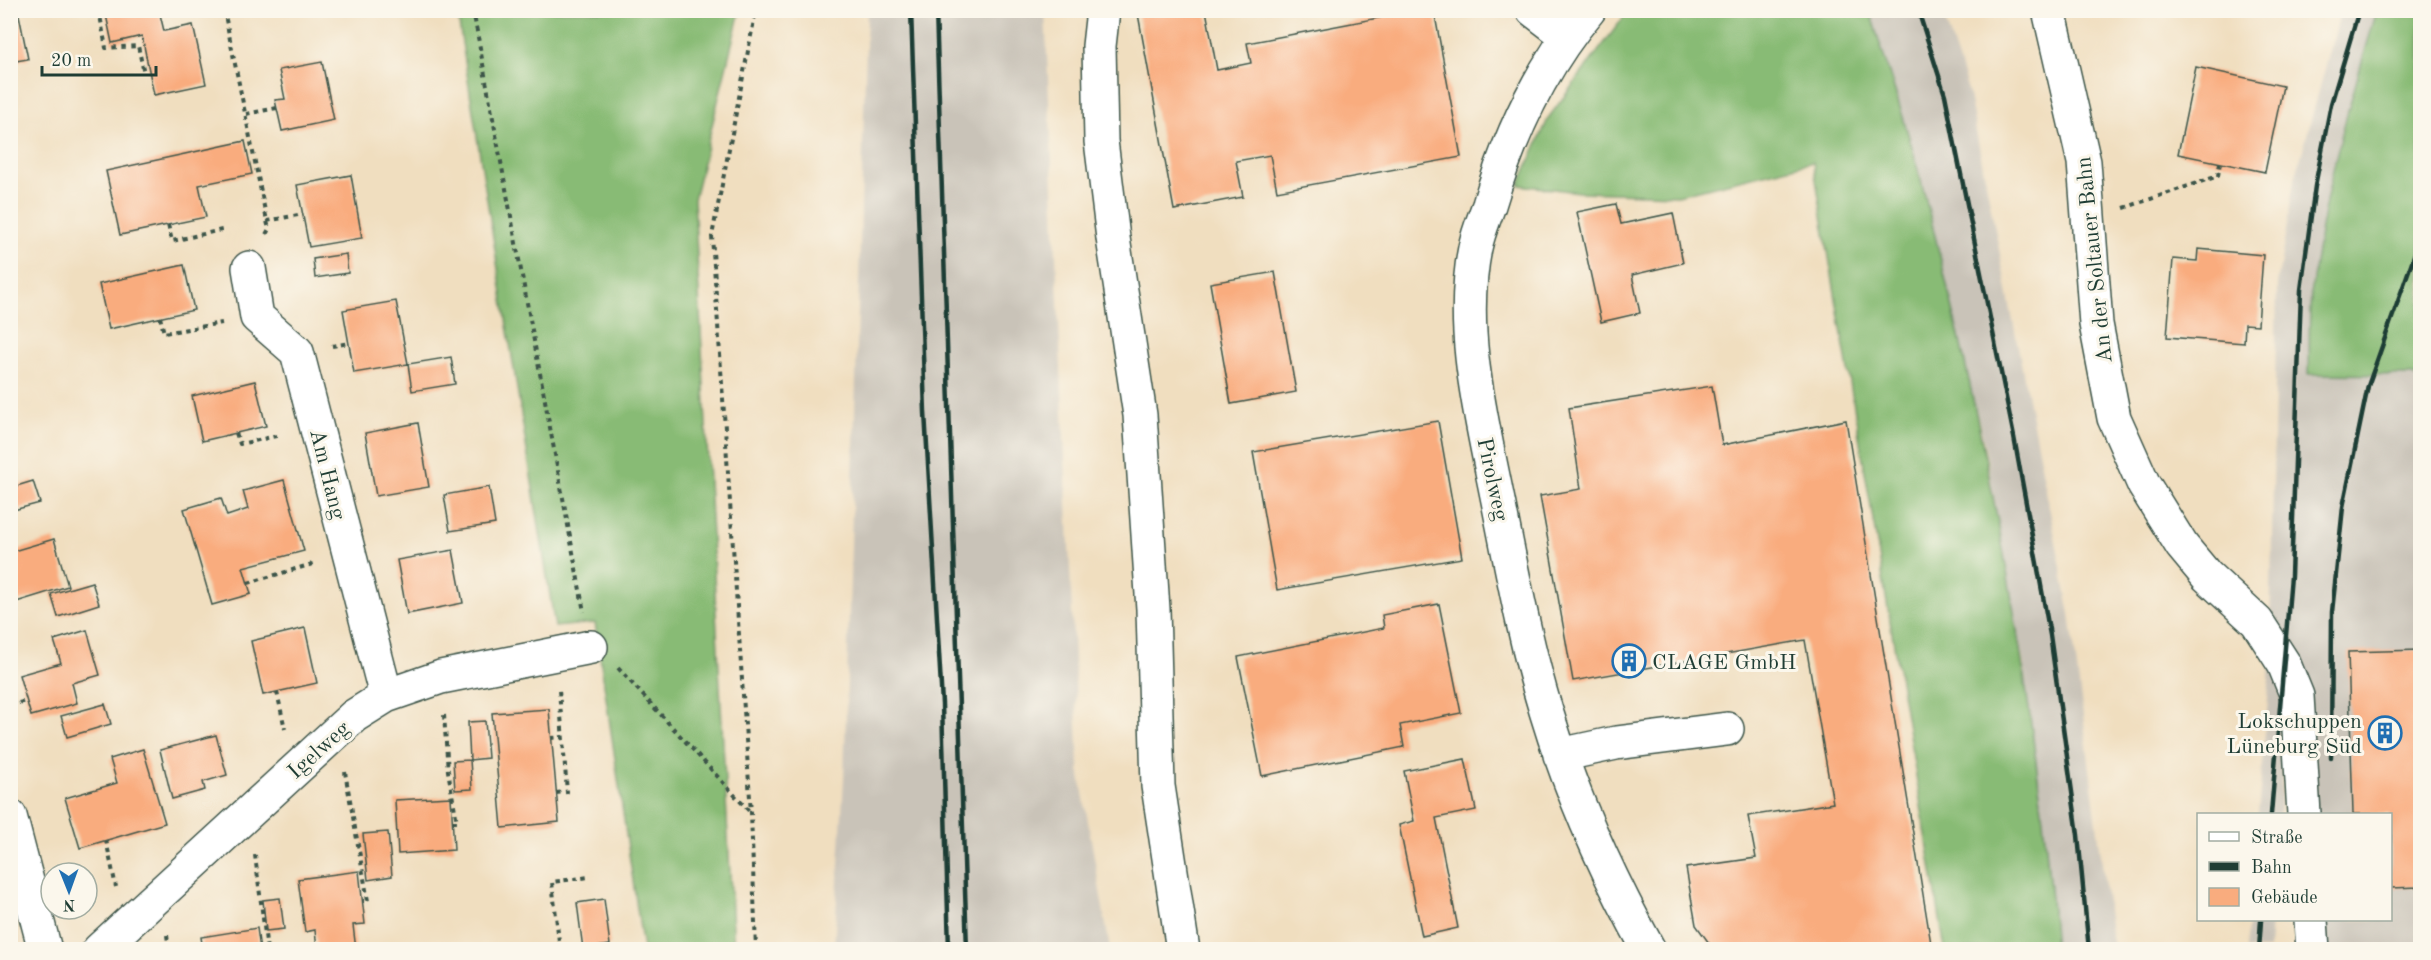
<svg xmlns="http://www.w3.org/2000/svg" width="2431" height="960" font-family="'Old Standard TT',serif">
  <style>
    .industrial { fill: #c9c3b8 }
    .forest { fill: #88bb75; stroke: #547c54; stroke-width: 1.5 }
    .building { fill: #f9ac7e }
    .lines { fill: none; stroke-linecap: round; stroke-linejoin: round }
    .minor-casing { stroke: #3e5549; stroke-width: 36 }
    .path { stroke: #3e5549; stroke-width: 4; stroke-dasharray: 4.5 4.5; stroke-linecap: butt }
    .minor { stroke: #fff; stroke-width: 33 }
    .rail { stroke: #1f3d34; stroke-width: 4.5 }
    .labels { text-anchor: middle; stroke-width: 6; stroke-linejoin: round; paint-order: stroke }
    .street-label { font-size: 22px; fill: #1f3d34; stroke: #fbf7ec }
    .poi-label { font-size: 22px; fill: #1f3d34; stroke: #fbf7ec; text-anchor: start }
  </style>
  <rect width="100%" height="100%" fill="#fbf7ec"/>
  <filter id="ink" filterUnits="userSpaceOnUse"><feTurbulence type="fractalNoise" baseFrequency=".0167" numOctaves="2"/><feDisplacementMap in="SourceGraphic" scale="12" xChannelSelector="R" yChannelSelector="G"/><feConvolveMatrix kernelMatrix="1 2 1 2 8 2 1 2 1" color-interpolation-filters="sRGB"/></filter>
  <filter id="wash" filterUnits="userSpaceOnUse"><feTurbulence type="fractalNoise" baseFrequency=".008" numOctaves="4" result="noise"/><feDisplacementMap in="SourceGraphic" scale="24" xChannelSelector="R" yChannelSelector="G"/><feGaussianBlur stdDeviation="1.35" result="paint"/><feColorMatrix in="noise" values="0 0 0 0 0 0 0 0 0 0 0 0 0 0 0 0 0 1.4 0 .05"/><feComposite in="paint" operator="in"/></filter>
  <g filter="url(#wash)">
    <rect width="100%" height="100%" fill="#f0debf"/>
    <path class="industrial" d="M867 11H1045L1079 770 1110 949H834L844 779Z
      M1870 11H1942L1968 90 2070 614 2113 949H2055L2024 666 1985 447 1920 175Z
      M2341 11H2377L2348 109 2328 189 2311 288 2309 373 2413 375 2420 379V949H2327L2325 920H2390V814H2315L2287 720 2279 814H2258L2269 687 2277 285 2294 182Z
      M2249 920H2271L2269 949H2246Z"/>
    <path class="forest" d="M1629 10 1870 11C1886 66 1906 121 1920 177 1986 430 2036 688 2055 949H1945L1813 162 1678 195 1579 192 1519 185 1549 117Z
      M457 11H740L694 199 734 949H643L595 623 555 627Z
      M2377 11H2420V379L2413 375 2309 374C2310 345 2308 315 2312 287 2323 192 2350 101 2377 11Z"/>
    <g id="blocks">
      <path class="building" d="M10 10H18L28 59 10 62Z
        M105 10H159L164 31 193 25 206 84 154 95 142 36 112 43Z
        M1159 10H1206L1217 70 1251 63 1247 43 1420 10H1434L1461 157 1277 191 1270 155 1236 161 1243 197 1174 210 1138 14Z
        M322 62 334 120 282 131 275 100 285 99 279 70Z
        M2196 67 2283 86 2265 172 2178 154Z
        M245 141 252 174 199 185 206 217 120 235 106 171Z
        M351 175 362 238 309 247 297 185Z
        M1616 204 1621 224 1673 213 1683 263 1632 275 1640 313 1601 322 1577 212Z
        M2198 249 2263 255 2258 325 2245 324 2244 343 2167 337 2173 259 2197 261Z
        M346 254 348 273 315 278 313 259Z
        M184 265 194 310 109 329 99 284Z
        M1275 272 1296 392 1231 404 1210 283Z
        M396 301 408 364 354 373 343 310Z
        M451 357 455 384 412 391 408 364Z
        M255 381 266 426 202 441 192 396Z
        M1712 386 1722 445 1846 420 1932 950H1714L1696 925 1686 868 1756 858 1748 816 1833 803 1805 640 1573 681 1540 496 1581 489 1569 408Z
        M1438 421 1462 558 1277 590 1253 452Z
        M418 423 429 487 376 496 365 433Z
        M284 480 304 551 243 567 251 594 212 605 184 509 221 498 227 516 248 509 243 491Z
        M33 481 40 503 10 511V488Z
        M489 487 495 524 450 531 444 495Z
        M54 539 68 586 10 604V552Z
        M453 550 463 603 407 614 397 560Z
        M92 582 99 604 58 617 51 594Z
        M1439 604 1461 713 1400 725 1404 747 1262 776 1238 657 1384 628 1382 615Z
        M305 628 317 683 263 695 251 641Z
        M87 630 100 675 72 683 77 703 31 716 19 675 61 663 54 640Z
        M2420 650V887L2391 888V814H2353L2348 652Z
        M105 704 111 724 67 737 61 716Z
        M549 709 559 822 502 828 492 713Z
        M485 721 488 758 470 760 468 722Z
        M216 735 227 775 203 782 205 790 172 799 160 750Z
        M143 749 165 823 80 848 65 798 117 783 110 759Z
        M1465 759 1476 810 1436 818 1458 928 1422 936 1399 825 1414 821 1404 771Z
        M470 760 472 789 455 790 453 761Z
        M451 797 454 850 398 854 395 800Z
        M388 832 392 876 368 880 363 834Z
        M359 871 365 924 353 925 356 950H317L315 930 305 932 298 879Z
        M280 898 284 929 266 931 263 900Z
        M604 899 610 945 583 949 577 903Z
        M257 928 260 950H203L201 937Z"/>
    </g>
  </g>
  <g filter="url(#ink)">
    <use href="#blocks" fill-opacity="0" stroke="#3e5549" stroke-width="1.5"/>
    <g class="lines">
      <defs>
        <path id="minor" d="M1103 10 1099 46 1101 141 1113 238 1140 415 1153 609 1158 786 1183 950
          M1533 10 1567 36
          M1589 10C1541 67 1510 134 1489 205 1484 219 1478 233 1475 248 1459 328 1480 412 1496 491 1511 564 1524 639 1546 711 1571 794 1607 874 1649 950
          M2049 10 2084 162 2096 324 2114 418 2144 485 2182 546 2207 576 2257 622 2284 664 2297 696 2304 814
          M249 268 257 317 297 352 386 696
          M1560 755 1616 743 1727 729
          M10 816 45 950
          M2311 920 2313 950
          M99 950 354 716 386 696 441 677 591 647"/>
      </defs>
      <use href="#minor" class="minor-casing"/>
      <path class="path" d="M99 10 106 48 138 46 144 73
        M224 10 267 221 269 229 264 238
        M473 10 584 612
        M246 114 277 108
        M2124 208 2218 176 2220 162
        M267 221 303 214
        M168 225 172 241 226 229
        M160 317 164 333 222 323
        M332 346 349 343
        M236 433 240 444 281 435
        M248 583 316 563
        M618 668 751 813
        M277 692 285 729
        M10 705 27 701
        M444 715 448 771 457 822H452
        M551 738 563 737
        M345 772 368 901H363
        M556 793 567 792 559 690
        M106 840 116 887
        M255 855 267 950
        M167 935 169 950
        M560 950 552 882 589 877
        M756 950 751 813 712 236 756 10"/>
      <use href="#minor" class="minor"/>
      <path class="rail" d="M911 10 925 412 942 704 949 950
        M936 10 967 950
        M1918 10 1945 95 2014 437 2050 635 2078 835 2089 950
        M2331 757 2332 612 2343 507 2368 386 2415 253 2420 245
        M2271 814 2291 576 2301 290 2315 186 2331 104 2359 10
        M2259 950 2261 920"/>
    </g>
  </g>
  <defs>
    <symbol id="building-ring" viewBox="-11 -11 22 22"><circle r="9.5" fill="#fbf7ec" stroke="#1f6fb2" stroke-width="1.5"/><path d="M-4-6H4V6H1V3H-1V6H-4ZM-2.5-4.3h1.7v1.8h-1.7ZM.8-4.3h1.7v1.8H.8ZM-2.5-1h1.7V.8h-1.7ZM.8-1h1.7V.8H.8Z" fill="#1f6fb2"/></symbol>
  </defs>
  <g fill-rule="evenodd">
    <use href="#building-ring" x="1610" y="642" width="38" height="38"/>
    <use href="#building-ring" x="2366" y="714" width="38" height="38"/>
  </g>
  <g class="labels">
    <g class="street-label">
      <text transform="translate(2093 260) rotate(-96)" y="8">An der Soltauer Bahn</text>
      <text transform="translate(329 474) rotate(76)" y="8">Am Hang</text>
      <text transform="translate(1494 479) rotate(78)" y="8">Pirolweg</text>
      <text transform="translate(318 749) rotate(-42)" y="8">Igelweg</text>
    </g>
    <g class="poi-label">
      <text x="1652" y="669">CLAGE GmbH</text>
      <text x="2362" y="728" text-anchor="end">Lokschuppen<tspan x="2362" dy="25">Lüneburg Süd</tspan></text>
    </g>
  </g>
  <rect width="2431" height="960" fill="none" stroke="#fbf7ec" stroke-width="36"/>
  <rect x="2197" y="813" width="195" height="108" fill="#fbf7ec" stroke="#a3ada2" stroke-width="1.5"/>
  <rect x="2209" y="832" width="30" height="9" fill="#ffffff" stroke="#a3ada2" stroke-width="1.5"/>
  <text x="2251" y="843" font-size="18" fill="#1f3d34">Straße</text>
  <rect x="2209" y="862" width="30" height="9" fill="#1f3d34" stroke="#a3ada2" stroke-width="1.5"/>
  <text x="2251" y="873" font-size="18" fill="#1f3d34">Bahn</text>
  <rect x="2209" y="888" width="30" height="18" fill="#f9ac7e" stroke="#a3ada2" stroke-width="1.5"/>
  <text x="2251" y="903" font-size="18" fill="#1f3d34">Gebäude</text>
  <g transform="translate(69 891) rotate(179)"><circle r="28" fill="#fbf7ec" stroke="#a3ada2" stroke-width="1.5"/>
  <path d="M0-4.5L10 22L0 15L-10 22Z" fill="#1f6fb2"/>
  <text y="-9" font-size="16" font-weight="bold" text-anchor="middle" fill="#1f3d34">N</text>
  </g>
  <path d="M42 66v9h114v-9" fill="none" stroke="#1f3d34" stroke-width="3"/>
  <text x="51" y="66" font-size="18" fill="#1f3d34" stroke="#fbf7ec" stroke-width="4.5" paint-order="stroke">20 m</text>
</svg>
